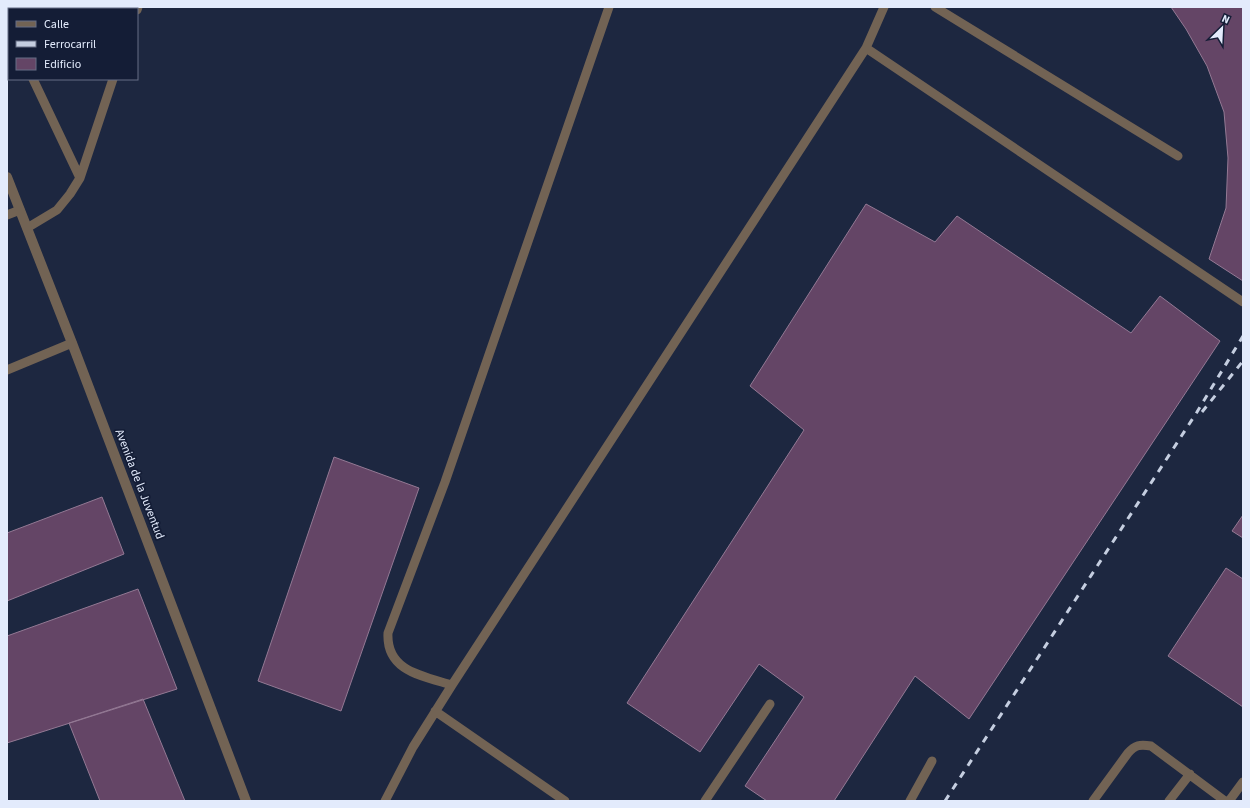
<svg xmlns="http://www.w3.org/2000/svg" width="1250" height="808" font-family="'Source Sans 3',sans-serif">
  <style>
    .building { fill: #644566; stroke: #937994 }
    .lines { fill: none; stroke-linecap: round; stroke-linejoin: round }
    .service { stroke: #726354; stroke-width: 9 }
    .tertiary { stroke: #726354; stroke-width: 10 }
    .rail { stroke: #c5cee0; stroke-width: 3; stroke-dasharray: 7 7; stroke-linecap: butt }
    .labels { text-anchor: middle; stroke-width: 3.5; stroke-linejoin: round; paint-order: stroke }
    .street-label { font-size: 12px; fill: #e3ebfc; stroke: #141d36 }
  </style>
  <rect width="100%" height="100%" fill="#1d2740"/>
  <path class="building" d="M1171 7H1243V281L1209 259 1226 208 1228 158 1224 112 1207 66 1186 29Z
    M866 204 935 242 957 216 1131 333 1160 296 1220 341 969 719 915 676 834 801H767L745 786 804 697 759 664 700 752 627 703 804 430 750 386Z
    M334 457 419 488 341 711 258 681Z
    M102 497 124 554 7 601V533Z
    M1243 515V538L1232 531Z
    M1226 568 1243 579V707L1168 656Z
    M138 589 177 689 7 743V636Z
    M143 699 185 801H100L69 723Z"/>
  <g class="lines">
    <path class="service" d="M935 7 1178 156
      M137 10 138 7
      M7 21 9 25
      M866 48 1243 302
      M33 79 80 178
      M7 215 20 210
      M27 228 57 210 70 194 80 178 113 79
      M7 370 72 343
      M452 685C422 676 386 671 388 633L445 482 609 7
      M435 711 565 801
      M385 801 413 747 452 685 866 48 884 7
      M705 801 770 704
      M910 801 932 761
      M1093 801 1128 753C1135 745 1140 744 1151 746L1225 801
      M1169 801 1190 774
      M1229 801 1243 782"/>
    <path class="tertiary" d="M7 177 72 343 246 801"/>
    <path class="rail" d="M1202 412 1243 361
      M945 801 1197 412 1243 336"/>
  </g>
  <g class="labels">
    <g class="street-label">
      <text transform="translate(140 484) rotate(69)" y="4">Avenida de la Juventud</text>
    </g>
  </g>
  <rect width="1250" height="808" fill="none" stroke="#e3ebfc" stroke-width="16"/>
  <rect x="8" y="8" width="130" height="72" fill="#141d36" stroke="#676f85"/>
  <rect x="16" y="21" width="20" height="6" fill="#726354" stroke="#676f85"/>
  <text x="44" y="28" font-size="12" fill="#e3ebfc">Calle</text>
  <rect x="16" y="41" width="20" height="6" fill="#c5cee0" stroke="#676f85"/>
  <text x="44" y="48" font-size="12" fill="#e3ebfc">Ferrocarril</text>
  <rect x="16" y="58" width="20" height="12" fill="#644566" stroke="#676f85"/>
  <text x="44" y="68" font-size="12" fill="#e3ebfc">Edificio</text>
  <g transform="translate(1222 28) rotate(24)" stroke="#141d36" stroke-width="3" paint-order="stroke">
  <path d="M0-3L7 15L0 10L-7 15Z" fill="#e3ebfc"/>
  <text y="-6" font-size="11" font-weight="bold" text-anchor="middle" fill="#e3ebfc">N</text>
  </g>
</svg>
